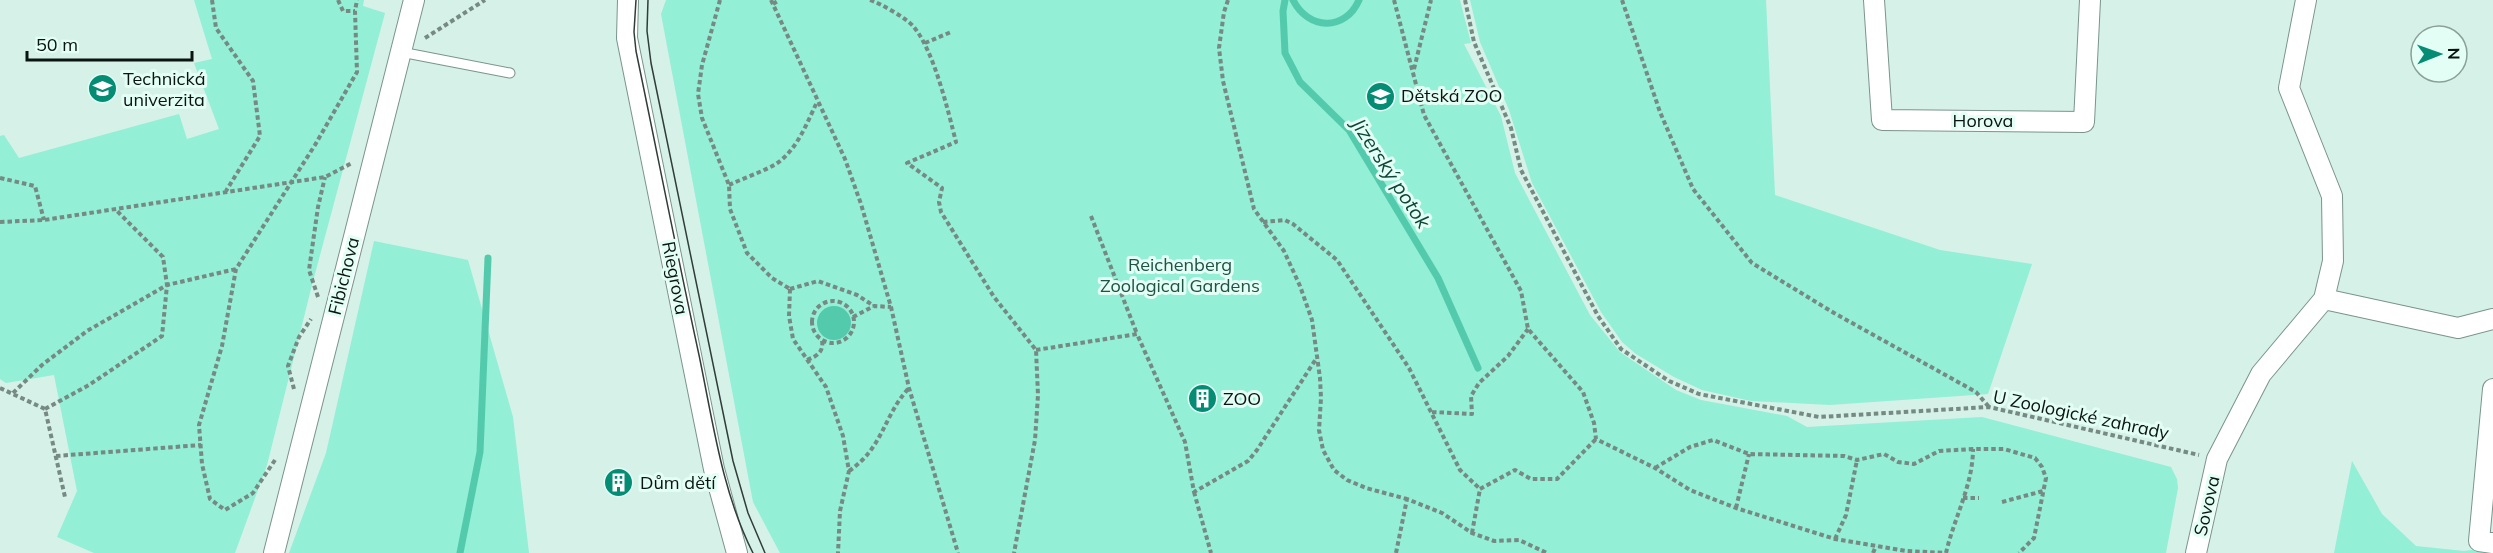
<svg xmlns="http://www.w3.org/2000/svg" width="2493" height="553" font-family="Mulish,sans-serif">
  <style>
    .green { fill: #93efd5 }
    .water { fill: #54caad }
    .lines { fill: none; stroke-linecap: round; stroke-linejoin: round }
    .stream { stroke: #54caad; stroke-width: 7 }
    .service-casing { stroke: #7b948c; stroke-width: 11 }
    .minor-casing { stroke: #7b948c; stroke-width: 22 }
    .path { stroke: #768983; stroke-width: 4; stroke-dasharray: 4.5 3; stroke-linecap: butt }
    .service { stroke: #fff; stroke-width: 9 }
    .minor { stroke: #fff; stroke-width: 20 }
    .tram { stroke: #303d39; stroke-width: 1.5 }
    .labels { text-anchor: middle; stroke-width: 6; stroke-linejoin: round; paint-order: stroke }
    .poi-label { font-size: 18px; fill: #0a1411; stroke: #e3fef5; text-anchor: start }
    .street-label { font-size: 18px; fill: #0a1411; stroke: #e3fef5 }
    .park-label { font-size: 18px; fill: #205246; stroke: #e3fef5 }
    .water-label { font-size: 20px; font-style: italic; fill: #0f4438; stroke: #e3fef5 }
  </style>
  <rect width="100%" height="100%" fill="#d5f1e8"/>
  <path class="green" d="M194 0H364L363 6 385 13 312 285 267 465 235 553H94L57 537 77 491 54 375 6 383 0 379V136L4 135 19 158 179 114 187 139 219 129 194 63 212 59Z
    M666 0H1460L1471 43 1464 44 1501 116 1515 173 1590 315 1620 352 1676 390 1701 400 1787 416 1807 427 1982 417 2171 467 2177 479 2178 488 2166 553H780L753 502 661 14Z
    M1470 0H1766L1775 195 1940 250 2032 264 1988 394 1830 405 1751 401 1702 390 1674 377 1636 354 1622 342 1601 312 1532 183 1509 110 1480 42Z
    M374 241 468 260 513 417 529 553H289L326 453Z
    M2352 461 2382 514 2416 546 2464 551 2493 547V553H2334Z"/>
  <path class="water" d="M817 323a17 17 0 1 1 34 0a17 17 0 1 1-34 0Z"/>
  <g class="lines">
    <path class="stream" d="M1285 0 1283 11 1285 53 1300 82 1349 130 1438 278 1478 368
      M1293 0C1308 30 1345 32 1359 0
      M460 553 480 452 488 258"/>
    <defs>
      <path id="service" d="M401 52 510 73"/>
      <path id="minor" d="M628 0 627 38 714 469 737 553
        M1874 0 1882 120 2084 122 2090 0
        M2324 299 2458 328 2493 319
        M2493 389 2479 541 2493 543
        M274 553 414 0
        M2196 553 2217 459 2261 374 2324 299 2333 261 2332 196 2289 88 2306 0"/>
    </defs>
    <use href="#service" class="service-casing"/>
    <use href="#minor" class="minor-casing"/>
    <path class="path" d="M212 0 216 28 253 81 260 136 226 191
      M338 0 343 11H355
      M720 0 702 65 698 94 702 118 729 185 730 209 747 253 772 278 790 289
      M771 0 845 159 861 204 891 307 909 388 958 553
      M870 0C880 3 906 18 913 26 934 50 948 111 956 142L907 163 942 188 939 202 941 212 994 297 1036 350 1038 395 1035 440 1014 553
      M1228 0 1224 12 1219 48 1223 81 1254 209 1284 251 1300 286 1312 320 1320 378 1321 398 1319 430 1323 450 1334 470 1347 480 1366 488 1407 499
      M1394 0 1424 115 1521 291 1528 329 1583 392 1594 423 1596 439 1655 468 1690 490 1736 508 1835 539 1906 551 1946 553
      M1465 0 1474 42 1511 128 1521 170 1598 316 1621 349 1669 381 1699 394 1819 417 1989 407 2199 455
      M1622 0 1660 112 1693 189 1752 263 1834 313 1976 392 1989 407
      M773 4 779 0
      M425 38 485 0
      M925 43 951 32
      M1414 69 1431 0
      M0 178 35 186 44 220
      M729 185C744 178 762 172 776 164 797 150 807 123 817 102
      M1091 216 1137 334
      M0 222 44 220 325 177 352 163
      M1263 222 1285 220 1293 224 1337 260 1409 368 1460 470 1480 489
      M790 289 789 316 793 339 826 387 843 436 849 471 840 511 838 553
      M790 289 818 281 857 295 874 306
      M318 297 309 270 318 207 325 177
      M812 322a21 21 0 1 1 42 0a21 21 0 1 1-42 0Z
      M853 317 874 306 891 307
      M1036 350 1137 334 1185 442 1194 492 1248 461 1257 450 1316 359
      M807 360C817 356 824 352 822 340
      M0 388 45 409 65 497
      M294 389 288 366 299 337 311 319
      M13 393 42 365 87 331 167 285 236 269
      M45 409 89 385 162 336 167 285 163 257 116 210
      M1432 412 1472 414 1471 396 1479 383 1508 356 1528 329
      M56 456 201 445
      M275 460 253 493 225 510 210 499 202 464 199 425 222 346 236 269 315 145 357 72 355 11 357 0
      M1655 468 1690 447 1713 440 1749 454 1844 456 1857 460 1884 454 1898 462 1914 464 1939 451 1973 449H2004L2035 458 2042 467 2046 478 2034 538 2019 553
      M849 471C884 447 883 416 909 388
      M1480 489 1515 470 1531 479H1557L1596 439
      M1194 492 1211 553
      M1963 498H1979
      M2002 502 2043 491
      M1736 508 1749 454
      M1472 533 1480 489
      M1835 539 1846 515 1857 460
      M1396 553 1407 499 1442 513 1472 533 1494 541 1519 540 1547 553
      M1873 553 1876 546
      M1946 553C1954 518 1973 485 1973 449"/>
    <use href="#service" class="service"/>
    <use href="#minor" class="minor"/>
    <path class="tram" d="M636 0 634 32 636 51C657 152 677 254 699 355 713 422 722 492 753 553
      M648 0 647 31 651 63 733 461 748 513 765 553"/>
  </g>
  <defs>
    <symbol id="university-disc" viewBox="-11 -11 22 22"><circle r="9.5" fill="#048d74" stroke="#e3fef5"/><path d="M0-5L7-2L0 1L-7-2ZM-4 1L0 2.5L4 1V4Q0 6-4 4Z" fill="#fff"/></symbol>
    <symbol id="school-disc" viewBox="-11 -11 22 22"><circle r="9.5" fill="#048d74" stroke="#e3fef5"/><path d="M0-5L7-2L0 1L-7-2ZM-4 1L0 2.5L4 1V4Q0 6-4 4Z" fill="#fff"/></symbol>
    <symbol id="building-disc" viewBox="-11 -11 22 22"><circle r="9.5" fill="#048d74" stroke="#e3fef5"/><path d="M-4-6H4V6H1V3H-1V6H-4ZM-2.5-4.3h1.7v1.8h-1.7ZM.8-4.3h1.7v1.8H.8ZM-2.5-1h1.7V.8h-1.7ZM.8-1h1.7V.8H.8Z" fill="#fff"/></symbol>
  </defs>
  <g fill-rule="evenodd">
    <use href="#university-disc" x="86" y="72" width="33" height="33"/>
    <use href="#school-disc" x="1364" y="80" width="33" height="33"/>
    <use href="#building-disc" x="1186" y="382" width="33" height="33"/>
    <use href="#building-disc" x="602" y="466" width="33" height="33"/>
  </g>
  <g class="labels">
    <g class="poi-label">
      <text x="123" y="85">Technická<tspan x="123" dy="21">univerzita</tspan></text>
      <text x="1401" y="102">Dětská ZOO</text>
      <text x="1223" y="405">ZOO</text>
      <text x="640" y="489">Dům dětí</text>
    </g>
    <g class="street-label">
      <text x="1983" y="127">Horova</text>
      <text transform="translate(344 276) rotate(-76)" y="6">Fibichova</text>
      <text transform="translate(675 278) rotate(79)" y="6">Riegrova</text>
      <text transform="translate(2081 415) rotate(12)" y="6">U Zoologické zahrady</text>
      <text transform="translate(2207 506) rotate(-77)" y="6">Sovova</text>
    </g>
    <g class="park-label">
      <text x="1180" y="271">Reichenberg<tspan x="1180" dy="21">Zoological Gardens</tspan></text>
    </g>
    <g class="water-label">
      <text transform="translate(1391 173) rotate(57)" y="7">Jizerský potok</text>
    </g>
  </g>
  <g transform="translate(2439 54) rotate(89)"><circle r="28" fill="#e3fef5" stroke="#8ca09a" stroke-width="1.5"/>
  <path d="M0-4.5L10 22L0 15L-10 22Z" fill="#048d74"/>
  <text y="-9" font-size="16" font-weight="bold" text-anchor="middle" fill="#0a1411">N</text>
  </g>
  <path d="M27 51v9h165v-9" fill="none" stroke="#0a1411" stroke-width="3"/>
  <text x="36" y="51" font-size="18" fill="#0a1411" stroke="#e3fef5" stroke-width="4.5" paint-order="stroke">50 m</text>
</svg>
